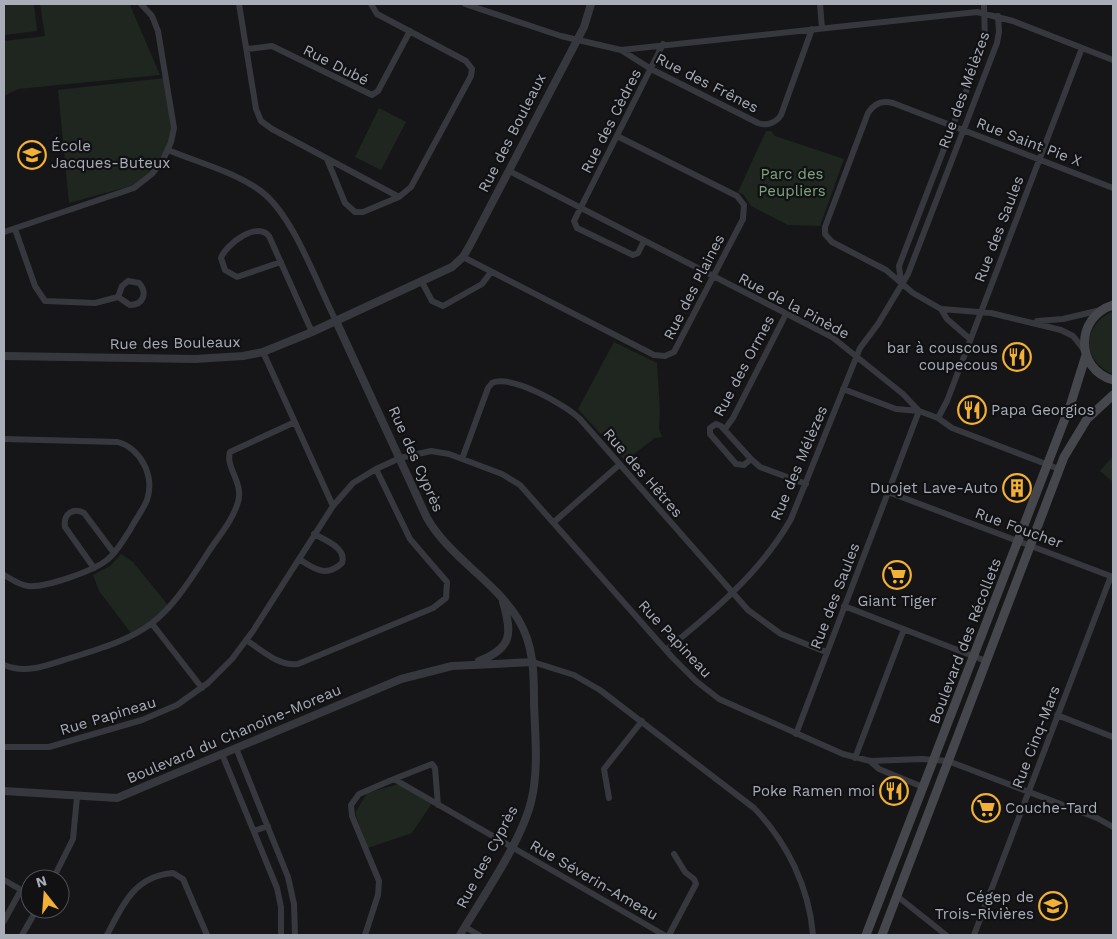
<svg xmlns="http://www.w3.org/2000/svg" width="1117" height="939" font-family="'Work Sans',sans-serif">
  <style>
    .green { fill: #1e261f }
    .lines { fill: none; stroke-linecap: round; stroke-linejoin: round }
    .minor { stroke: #37383d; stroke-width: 6 }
    .tertiary { stroke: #37383d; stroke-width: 8 }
    .secondary { stroke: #45474d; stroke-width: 9 }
    .labels { text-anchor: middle; stroke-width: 4.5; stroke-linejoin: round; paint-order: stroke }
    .street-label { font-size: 15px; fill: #a8adb8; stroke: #111113 }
    .poi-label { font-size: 15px; fill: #a8adb8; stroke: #111113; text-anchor: end }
    .park-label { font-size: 15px; fill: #7fa381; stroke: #111113 }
  </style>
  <rect width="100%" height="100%" fill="#161618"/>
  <path class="green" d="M4 4H34L37 31 4 35Z
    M40 4H132L130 5 160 75 18 89 4 96V41L45 36Z
    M165 78 172 114 170 153 142 183 69 203 58 90Z
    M379 108 406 122 381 170 355 157Z
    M766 131H771L775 136 844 159 820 226 788 225 751 206 743 194 738 192Z
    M1113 311V374C1081 361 1082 325 1113 311Z
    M614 342 657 363 660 412 659 429 662 437 655 438 625 461 578 409Z
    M1113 456V482L1100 471Z
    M121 554 133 562 168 605 151 622 131 633 99 591 93 575 110 566Z
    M402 783 432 803 412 833 368 848 355 813 367 793Z"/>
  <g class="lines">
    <path class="minor" d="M239 4 256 109 261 121 272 129 399 197 411 187 471 76 472 69 466 61 377 14 371 4
      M465 4 561 36 621 50 977 12 1013 21 1113 60
      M820 4 822 28
      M247 49 272 46 372 95 378 91 410 31
      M621 50 651 69 758 123C767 126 776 123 781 115L812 29
      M168 150C199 163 236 172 262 192 294 217 317 284 336 321
      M327 159 345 203 355 212H363L399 197
      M509 171 832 337 903 394 919 411
      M15 229 35 286 45 301 95 303 118 297
      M4 232 134 188 152 174 163 160 171 142 174 128 158 31 152 16 141 4
      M644 241 638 253 633 255 577 228 574 221 663 44
      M463 257 654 355 665 356 674 352 743 219 744 205 737 196 617 136
      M281 262 237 277 225 270 221 258C226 244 257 221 269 236L312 332
      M128 281 139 283C148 293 143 305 130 305L118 297 122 286Z
      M422 282 432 301 443 306 482 284 491 272
      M901 283 899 266 985 42 984 4
      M941 309 947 319 970 339
      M1037 321 1063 319 1101 310
      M1085 351 1073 336 1061 330 991 313 941 309 913 293 886 270 832 242 825 234V227L868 113C874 103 882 100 893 103L1113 188
      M263 352 333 506
      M843 389 896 409 919 411 938 418 952 428 1059 469
      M938 418 947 401 1082 48
      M716 424 721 426 751 459 744 465 736 464 710 434V428Z
      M725 429 733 418 786 314
      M4 439 118 442C141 449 155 476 147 500 143 510 135 520 130 530 123 540 117 552 107 560 93 571 45 588 28 586 19 585 11 579 4 575
      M462 459 488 388 492 383C511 374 566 405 580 419L748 610 781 634 826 652
      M751 459 760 467 806 484
      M888 492 1113 577
      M554 522 619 465
      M299 559C314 569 326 578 342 563 347 548 325 540 314 534
      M94 568 65 527C63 514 73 507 84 513L114 553
      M844 606 986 661
      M153 625 202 688
      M246 640C262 650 279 667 298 664L433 608 446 598 447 582 410 539 376 469
      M666 650C713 612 761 572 791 519L860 348 878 324 908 274 997 43 999 32 998 16
      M533 662 574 675 600 690 754 808C787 842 809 887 813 935
      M4 665C25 674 46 666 67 659 150 634 162 625 209 551 219 536 233 520 238 502 244 483 225 467 230 452L295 422
      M1057 715 1113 737
      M796 734 919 411
      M4 747H49L142 720 177 705 208 683 232 659 253 631 333 506 353 483 376 469 400 458 431 451 449 454 502 474 520 485 672 657 696 681 719 699 843 754 870 761 922 759 948 761 1097 818 1113 827
      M236 748 288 877 294 904 295 935
      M222 754 277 888 281 907V935
      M855 758 904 629
      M870 761 879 769 923 787
      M394 779 432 764 435 768 438 805
      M609 798 604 769 642 721
      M254 831 268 826
      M53 879 73 839 77 797
      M4 880 30 895
      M897 896 946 935
      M4 921 21 890
      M465 927 479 935
      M22 935 37 909
      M107 935C122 906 134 876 173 873L183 879 207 935
      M365 935 378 895 379 881 352 816 351 805 359 794 394 779 664 935
      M669 935 696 884 694 879 685 872 674 854
      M974 935 1111 576"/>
    <path class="tertiary" d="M336 321 427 518C450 558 494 580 518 619 534 645 534 674 534 703 535 735 539 770 531 802 521 842 482 898 460 935
      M4 356 195 359 243 356 263 352 312 332 452 267 463 257 470 245 584 27 591 4
      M479 661C513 648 512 633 503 602
      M4 791 117 798 401 679 452 666 533 662"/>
    <path class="secondary" d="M1113 305C1075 317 1075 369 1113 380
      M866 935 1071 403 1086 355
      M882 935 1064 457 1087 419 1113 395"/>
  </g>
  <defs>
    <symbol id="school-ring" viewBox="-11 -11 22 22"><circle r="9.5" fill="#111113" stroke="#f2b134" stroke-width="1.5"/><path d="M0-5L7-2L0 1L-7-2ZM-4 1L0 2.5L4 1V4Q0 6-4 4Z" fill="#f2b134"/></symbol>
    <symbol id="restaurant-ring" viewBox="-11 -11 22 22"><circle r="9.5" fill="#111113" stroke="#f2b134" stroke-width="1.5"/><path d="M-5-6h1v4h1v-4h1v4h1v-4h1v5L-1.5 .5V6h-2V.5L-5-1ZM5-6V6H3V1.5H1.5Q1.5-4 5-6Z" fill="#f2b134"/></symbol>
    <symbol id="building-ring" viewBox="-11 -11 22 22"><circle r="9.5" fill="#111113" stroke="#f2b134" stroke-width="1.5"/><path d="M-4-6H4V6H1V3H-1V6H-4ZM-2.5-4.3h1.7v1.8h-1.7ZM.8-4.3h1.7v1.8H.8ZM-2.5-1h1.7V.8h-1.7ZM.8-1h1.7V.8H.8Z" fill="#f2b134"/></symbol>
    <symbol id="supermarket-ring" viewBox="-11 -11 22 22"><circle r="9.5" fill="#111113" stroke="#f2b134" stroke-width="1.5"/><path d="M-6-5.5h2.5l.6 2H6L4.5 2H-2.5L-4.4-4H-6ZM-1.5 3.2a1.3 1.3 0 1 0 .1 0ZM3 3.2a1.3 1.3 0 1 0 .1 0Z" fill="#f2b134"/></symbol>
    <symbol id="university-ring" viewBox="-11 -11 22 22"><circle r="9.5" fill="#111113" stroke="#f2b134" stroke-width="1.5"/><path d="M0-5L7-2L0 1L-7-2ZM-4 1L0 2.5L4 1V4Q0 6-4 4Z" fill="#f2b134"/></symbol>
  </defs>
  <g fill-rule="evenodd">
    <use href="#school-ring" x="16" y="139" width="32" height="32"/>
    <use href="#restaurant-ring" x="1001" y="341" width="32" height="32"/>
    <use href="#restaurant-ring" x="956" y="394" width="32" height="32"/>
    <use href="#building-ring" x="1001" y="472" width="32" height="32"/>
    <use href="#supermarket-ring" x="881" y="559" width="32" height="32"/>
    <use href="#restaurant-ring" x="878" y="775" width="32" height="32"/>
    <use href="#supermarket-ring" x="970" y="792" width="32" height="32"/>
    <use href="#university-ring" x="1037" y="890" width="32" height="32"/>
  </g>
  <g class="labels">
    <g class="street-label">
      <text transform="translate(336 65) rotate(27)" y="5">Rue Dubé</text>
      <text transform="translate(707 83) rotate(27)" y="5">Rue des Frênes</text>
      <text transform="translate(964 90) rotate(-70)" y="5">Rue des Mélèzes</text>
      <text transform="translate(611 121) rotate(-63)" y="5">Rue des Cèdres</text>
      <text transform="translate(512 133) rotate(-63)" y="5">Rue des Bouleaux</text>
      <text transform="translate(1029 142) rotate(21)" y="5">Rue Saint Pie X</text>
      <text transform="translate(999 229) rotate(-69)" y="5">Rue des Saules</text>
      <text transform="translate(694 287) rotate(-63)" y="5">Rue des Plaines</text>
      <text transform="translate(794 306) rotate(28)" y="5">Rue de la Pinède</text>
      <text transform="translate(175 343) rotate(-1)" y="5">Rue des Bouleaux</text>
      <text transform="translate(744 366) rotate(-62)" y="5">Rue des Ormes</text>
      <text transform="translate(416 459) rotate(66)" y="5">Rue des Cyprès</text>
      <text transform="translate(799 463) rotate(-67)" y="5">Rue des Mélèzes</text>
      <text transform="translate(643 473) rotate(49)" y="5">Rue des Hêtres</text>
      <text transform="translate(1019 528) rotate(20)" y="5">Rue Foucher</text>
      <text transform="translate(835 596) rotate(-69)" y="5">Rue des Saules</text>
      <text transform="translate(675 639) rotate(47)" y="5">Rue Papineau</text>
      <text transform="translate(965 641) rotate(-69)" y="5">Boulevard des Récollets</text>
      <text transform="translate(108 716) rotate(-17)" y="5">Rue Papineau</text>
      <text transform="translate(234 734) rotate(-23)" y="5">Boulevard du Chanoine-Moreau</text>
      <text transform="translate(1036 737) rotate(-69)" y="5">Rue Cinq-Mars</text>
      <text transform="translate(487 857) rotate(-62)" y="5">Rue des Cyprès</text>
      <text transform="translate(594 880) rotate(30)" y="5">Rue Séverin-Ameau</text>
    </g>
    <g class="poi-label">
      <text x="51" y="151" text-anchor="start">École<tspan x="51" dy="17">Jacques-Buteux</tspan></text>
      <text x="998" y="353">bar à couscous<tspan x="998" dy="17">coupecous</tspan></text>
      <text x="991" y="415" text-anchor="start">Papa Georgios</text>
      <text x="998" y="493">Duojet Lave-Auto</text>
      <text x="897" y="606" text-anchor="middle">Giant Tiger</text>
      <text x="875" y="796">Poke Ramen moi</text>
      <text x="1005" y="813" text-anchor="start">Couche-Tard</text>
      <text x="1034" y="902">Cégep de<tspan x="1034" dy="17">Trois-Rivières</tspan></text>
    </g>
    <g class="park-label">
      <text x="792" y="179">Parc des<tspan x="792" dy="17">Peupliers</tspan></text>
    </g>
  </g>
  <rect width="1117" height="939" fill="none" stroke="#a8adb8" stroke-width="10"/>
  <g transform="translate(45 894) rotate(343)"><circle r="24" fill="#111113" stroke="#4d4f55"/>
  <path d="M0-4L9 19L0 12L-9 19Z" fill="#f2b134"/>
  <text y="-8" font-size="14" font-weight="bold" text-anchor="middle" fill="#a8adb8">N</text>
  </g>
</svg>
